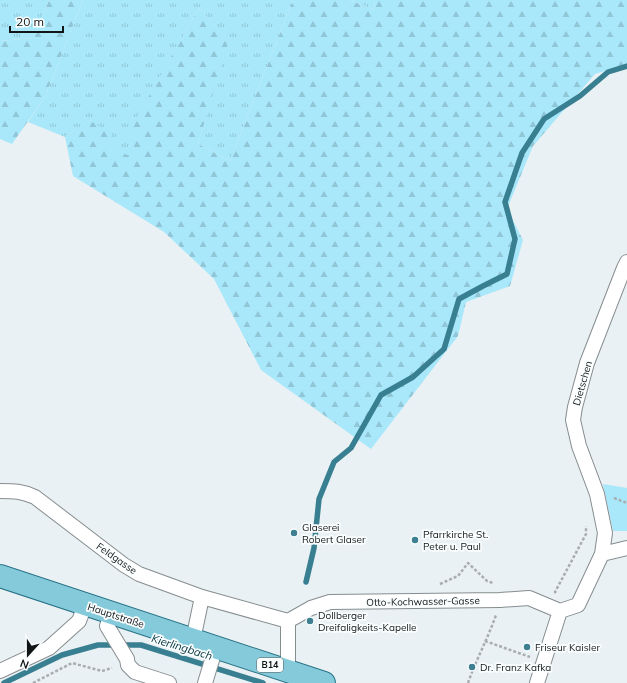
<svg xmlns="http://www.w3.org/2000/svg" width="627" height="683" font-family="Mulish,sans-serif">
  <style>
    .grass { fill: url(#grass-tufts) }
    .forest { fill: url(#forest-firs) }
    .park { fill: #a9e8fb }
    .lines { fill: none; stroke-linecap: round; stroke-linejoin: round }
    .stream { stroke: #397f92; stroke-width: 5.5 }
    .minor-casing { stroke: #868d8f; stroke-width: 16 }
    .primary-casing { stroke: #277386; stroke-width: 24 }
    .path { stroke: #a8aeb0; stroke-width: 2.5; stroke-dasharray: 3 2; stroke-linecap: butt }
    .minor { stroke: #fff; stroke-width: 14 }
    .primary { stroke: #85cada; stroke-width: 22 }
    .poi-dot { fill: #3e7f91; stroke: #fbfeff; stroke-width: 1.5 }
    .labels { text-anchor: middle; stroke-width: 3.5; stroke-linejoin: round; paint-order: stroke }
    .shield { fill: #fbfeff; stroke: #585b5c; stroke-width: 1 }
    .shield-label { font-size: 9px; font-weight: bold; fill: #121516 }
    .street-label { font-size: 10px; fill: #121516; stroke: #fbfeff }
    .poi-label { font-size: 10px; fill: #121516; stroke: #fbfeff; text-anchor: start }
    .water-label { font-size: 11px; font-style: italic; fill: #063641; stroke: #fbfeff }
  </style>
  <defs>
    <pattern id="grass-tufts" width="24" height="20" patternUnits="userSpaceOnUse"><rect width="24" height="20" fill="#a9e8fb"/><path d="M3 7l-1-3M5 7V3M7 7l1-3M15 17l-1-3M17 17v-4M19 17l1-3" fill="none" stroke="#90c6d6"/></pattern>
    <pattern id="forest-firs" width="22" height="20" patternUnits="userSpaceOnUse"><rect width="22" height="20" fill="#a9e8fb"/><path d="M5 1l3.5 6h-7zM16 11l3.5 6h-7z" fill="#90c6d6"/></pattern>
  </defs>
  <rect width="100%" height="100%" fill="#eaf1f4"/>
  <path class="grass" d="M0 0H49L34 38 0 41Z
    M83 0H293L230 161 198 144 228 40 199 8 134 124 133 157 107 150 90 120 65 137 28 122 45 97Z
    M349 0H374L375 10Z"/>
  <path class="forest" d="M49 0H83L45 97 12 144 0 139V41L34 38Z
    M293 0H349L375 10 374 0H627V64L595 74 533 146 507 209 523 240 510 286 466 302 458 336 371 449 261 370 214 279 164 232 73 176 65 137 89 120 112 134 108 150 132 156 133 124 199 8 229 40 198 144 230 161Z"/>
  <path class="park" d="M603 484 627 488V531H613Z"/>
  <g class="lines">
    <path class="stream" d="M306 582 314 548 319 499 334 462 351 448 381 395 413 377 444 349 459 299 483 286 507 274 515 239 505 202 522 153 544 119 580 96 608 72 627 66
      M4 683 62 655 98 645H141L263 683"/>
    <defs>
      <path id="minor" d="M0 491C14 491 22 491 35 497L124 565 139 574 202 597 288 621
        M602 554 627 548
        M560 611 578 605 602 554 605 533 597 494 579 446 573 420 575 407 587 363 624 268 627 262
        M111 613 107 626 127 659 128 665 135 672 169 683
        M288 621 311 608 330 602 500 600 529 598 560 611
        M193 640 202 597
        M0 671 49 648 79 621 85 605
        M288 671V621
        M205 683 216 647
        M537 683 560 611"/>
      <path id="primary" d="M0 576 324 683"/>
    </defs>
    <use href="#minor" class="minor-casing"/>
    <use href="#primary" class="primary-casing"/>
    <path class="path" d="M614 498 627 503
      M440 584 458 576 468 563 487 581 493 583
      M556 593 555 592 586 534V526
      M485 641 530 657
      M33 683 72 663 102 671 112 668
      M468 683C476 660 488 638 496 615"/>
    <use href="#minor" class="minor"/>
    <use href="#primary" class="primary"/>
  </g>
  <g class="poi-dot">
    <circle cx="294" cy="533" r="4"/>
    <circle cx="415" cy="540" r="4"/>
    <circle cx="310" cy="621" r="4"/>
    <circle cx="527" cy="647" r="4"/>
    <circle cx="472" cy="667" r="4"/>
  </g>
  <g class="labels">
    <rect class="shield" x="257" y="658" width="26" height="14" rx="3"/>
    <g class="shield-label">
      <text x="270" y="668">B14</text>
    </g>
    <g class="street-label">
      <text transform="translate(582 383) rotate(-74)" y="4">Dietschen</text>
      <text transform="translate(117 558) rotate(35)" y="4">Feldgasse</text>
      <text transform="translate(423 601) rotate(-1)" y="4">Otto-Kochwasser-Gasse</text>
      <text transform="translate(116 615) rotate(18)" y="4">Hauptstraße</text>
    </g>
    <g class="poi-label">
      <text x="302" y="531">Glaserei<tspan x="302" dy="12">Robert Glaser</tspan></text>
      <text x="423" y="538">Pfarrkirche St.<tspan x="423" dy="12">Peter u. Paul</tspan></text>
      <text x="318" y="619">Dollberger<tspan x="318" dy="12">Dreifaligkeits-Kapelle</tspan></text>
      <text x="535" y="651">Friseur Kaisler</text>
      <text x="480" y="671">Dr. Franz Kafka</text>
    </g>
    <g class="water-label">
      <text transform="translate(182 647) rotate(17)" y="4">Kierlingbach</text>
    </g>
  </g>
  <g transform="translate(28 655) rotate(201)" stroke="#fbfeff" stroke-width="3" paint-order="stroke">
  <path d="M0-3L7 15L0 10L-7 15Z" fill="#121516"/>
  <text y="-6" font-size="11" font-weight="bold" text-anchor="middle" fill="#121516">N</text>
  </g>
  <path d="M10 26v6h53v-6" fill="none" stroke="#121516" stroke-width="2"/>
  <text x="16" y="26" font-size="12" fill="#121516" stroke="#fbfeff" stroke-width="3" paint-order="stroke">20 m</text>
</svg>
